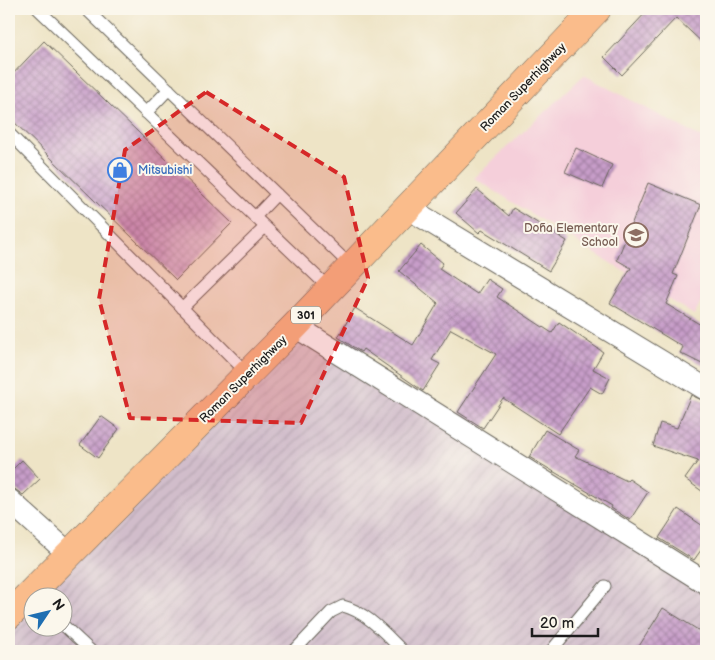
<svg xmlns="http://www.w3.org/2000/svg" width="715" height="660" font-family="'Balsamiq Sans',sans-serif">
  <style>
    .built { fill: #f5cfda }
    .industrial { fill: url(#industrial-furrows); fill-rule: evenodd }
    .building { fill: url(#building-cross-hatch) }
    .lines { fill: none; stroke-linecap: round; stroke-linejoin: round }
    .service-casing { stroke: #666258; stroke-width: 13 }
    .minor-casing { stroke: #666258; stroke-width: 24 }
    .primary-casing { stroke: #666258; stroke-width: 29 }
    .service { stroke: #fff; stroke-width: 11 }
    .minor { stroke: #fff; stroke-width: 22 }
    .primary { stroke: #fabc8b; stroke-width: 28 }
    .marked { fill: #d62828; fill-opacity: 0.2; stroke: #d62828; stroke-width: 4; stroke-dasharray: 10 6; stroke-linejoin: round }
    .labels { text-anchor: middle; stroke-width: 4; stroke-linejoin: round; paint-order: stroke }
    .shield { fill: #fbf7ec; stroke: #5f5e5a; stroke-width: 1 }
    .shield-label { font-size: 11px; font-weight: bold; fill: #1c1c1c }
    .street-label { font-size: 12px; fill: #1c1c1c; stroke: #fbf7ec }
    .shop-label { font-size: 12px; fill: #366cbe; stroke: #fbf7ec; text-anchor: start }
    .education-label { font-size: 12px; fill: #785e54; stroke: #fbf7ec; text-anchor: end }
  </style>
  <defs>
    <pattern id="industrial-furrows" width="10" height="10" patternUnits="userSpaceOnUse" patternTransform="scale(1.25)"><rect width="10" height="10" fill="#d1bdcb"/><path d="M-1 1l2-2M0 10L10 0M9 11l2-2" fill="none" stroke="#b3a2ae"/></pattern>
    <pattern id="building-cross-hatch" width="8" height="8" patternUnits="userSpaceOnUse" patternTransform="scale(1.25)"><rect width="8" height="8" fill="#c79dc9"/><path d="M0 0l8 8M0 8l8-8" fill="none" stroke="#a17fa2"/></pattern>
  </defs>
  <rect width="100%" height="100%" fill="#fbf7ec"/>
  <filter id="ink" filterUnits="userSpaceOnUse"><feTurbulence type="fractalNoise" baseFrequency=".02" numOctaves="2"/><feDisplacementMap in="SourceGraphic" scale="10" xChannelSelector="R" yChannelSelector="G"/><feConvolveMatrix kernelMatrix="1 2 1 2 8 2 1 2 1" color-interpolation-filters="sRGB"/></filter>
  <filter id="wash" filterUnits="userSpaceOnUse"><feTurbulence type="fractalNoise" baseFrequency=".0096" numOctaves="4" result="noise"/><feDisplacementMap in="SourceGraphic" scale="20" xChannelSelector="R" yChannelSelector="G"/><feGaussianBlur stdDeviation="1.12" result="paint"/><feColorMatrix in="noise" values="0 0 0 0 0 0 0 0 0 0 0 0 0 0 0 0 0 1.4 0 .05"/><feComposite in="paint" operator="in"/></filter>
  <g filter="url(#wash)">
    <rect width="100%" height="100%" fill="#eee4c6"/>
    <path class="built" d="M584 75 706 140V292L694 315 474 178Z"/>
    <path class="industrial" d="M295 326 706 581V651H9V622ZM32 598H62V628H32Z"/>
    <g id="blocks">
      <path class="building" d="M649 9H706V46L676 18 622 75 604 57Z
        M44 41 232 223 176 280 9 117V78Z
        M576 148 612 165 602 188 565 172Z
        M648 183 701 205 673 274 678 276 666 304 706 328V366L680 353 683 347 610 303 631 268 617 260Z
        M477 189 509 216 513 208 567 241 549 271 482 230 479 233 456 213Z
        M421 245 443 263 439 269 477 294 487 279 502 289 497 297 552 333 559 322 603 352 593 369 610 378 602 394 590 387 558 434 503 398 483 428 458 412 496 354 451 329 432 360 440 364 423 391 363 349 361 352 338 337 355 308 413 345 438 303 399 271Z
        M691 395 706 402V494L685 479 698 461 653 446 660 423 677 428Z
        M101 416 119 429 98 458 80 445Z
        M545 430 579 450 575 456 627 481 629 479 648 492 630 520 611 508 612 506 529 457Z
        M22 460 40 479 23 495 9 485V473Z
        M678 509 706 528V543L694 560 659 538Z
        M663 608 706 635V651H636Z"/>
    </g>
  </g>
  <g filter="url(#ink)">
    <use href="#blocks" fill-opacity="0" stroke="#666258" stroke-width="1"/>
    <g class="lines">
      <defs>
        <path id="service" d="M38 9 330 289
          M86 9 352 267
          M146 113 169 89
          M9 133 248 374
          M255 217 277 194
          M182 308 265 227
          M62 624 91 651
          M294 651 331 612 343 606C367 612 386 635 403 651
          M551 651 605 586"/>
        <path id="minor" d="M408 208 706 389
          M295 326 706 583
          M9 500 68 553"/>
        <path id="primary" d="M9 615 295 326 597 9"/>
      </defs>
      <use href="#service" class="service-casing"/>
      <use href="#minor" class="minor-casing"/>
      <use href="#primary" class="primary-casing"/>
      <use href="#service" class="service"/>
      <use href="#minor" class="minor"/>
      <use href="#primary" class="primary"/>
    </g>
  </g>
  <path class="marked" d="M206 92 344 177 368 278 301 423 130 418 99 299 125 150Z"/>
  <defs>
    <symbol id="shop-ring" viewBox="-11 -11 22 22"><circle r="9.5" fill="#fbf7ec" stroke="#3f7fe0" stroke-width="1.5"/><path d="M-5-2.5h2.3a2.7 3.5 0 0 1 5.4 0H5L5.5 6h-11ZM-1.5-2.5h3a1.5 2.3 0 0 0-3 0Z" fill="#3f7fe0"/></symbol>
    <symbol id="school-ring" viewBox="-11 -11 22 22"><circle r="9.5" fill="#fbf7ec" stroke="#8d6e63" stroke-width="1.5"/><path d="M0-5L7-2L0 1L-7-2ZM-4 1L0 2.5L4 1V4Q0 6-4 4Z" fill="#8d6e63"/></symbol>
  </defs>
  <g fill-rule="evenodd">
    <use href="#shop-ring" x="106" y="156" width="28" height="28"/>
    <use href="#school-ring" x="622" y="221" width="28" height="28"/>
  </g>
  <g class="labels">
    <rect class="shield" x="291" y="306.5" width="30" height="17" rx="4"/>
    <g class="shield-label">
      <text x="306" y="319">301</text>
    </g>
    <g class="street-label">
      <text transform="translate(523 87) rotate(-46)" y="4">Roman Superhighway</text>
      <text transform="translate(243 379) rotate(-45)" y="4">Roman Superhighway</text>
    </g>
    <g class="shop-label">
      <text x="138" y="174">Mitsubishi</text>
    </g>
    <g class="education-label">
      <text x="618" y="232">Doña Elementary<tspan x="618" dy="14">School</tspan></text>
    </g>
  </g>
  <rect width="715" height="660" fill="none" stroke="#fbf7ec" stroke-width="30"/>
  <g transform="translate(48 612) rotate(55)"><circle r="24" fill="#fbf7ec" stroke="#a29f99"/>
  <path d="M0-4L9 19L0 12L-9 19Z" fill="#1f6fb2"/>
  <text y="-8" font-size="14" font-weight="bold" text-anchor="middle" fill="#1c1c1c">N</text>
  </g>
  <path d="M532 628v8h66v-8" fill="none" stroke="#1c1c1c" stroke-width="2.5"/>
  <text x="540" y="628" font-size="15" fill="#1c1c1c" stroke="#fbf7ec" stroke-width="4" paint-order="stroke">20 m</text>
</svg>
